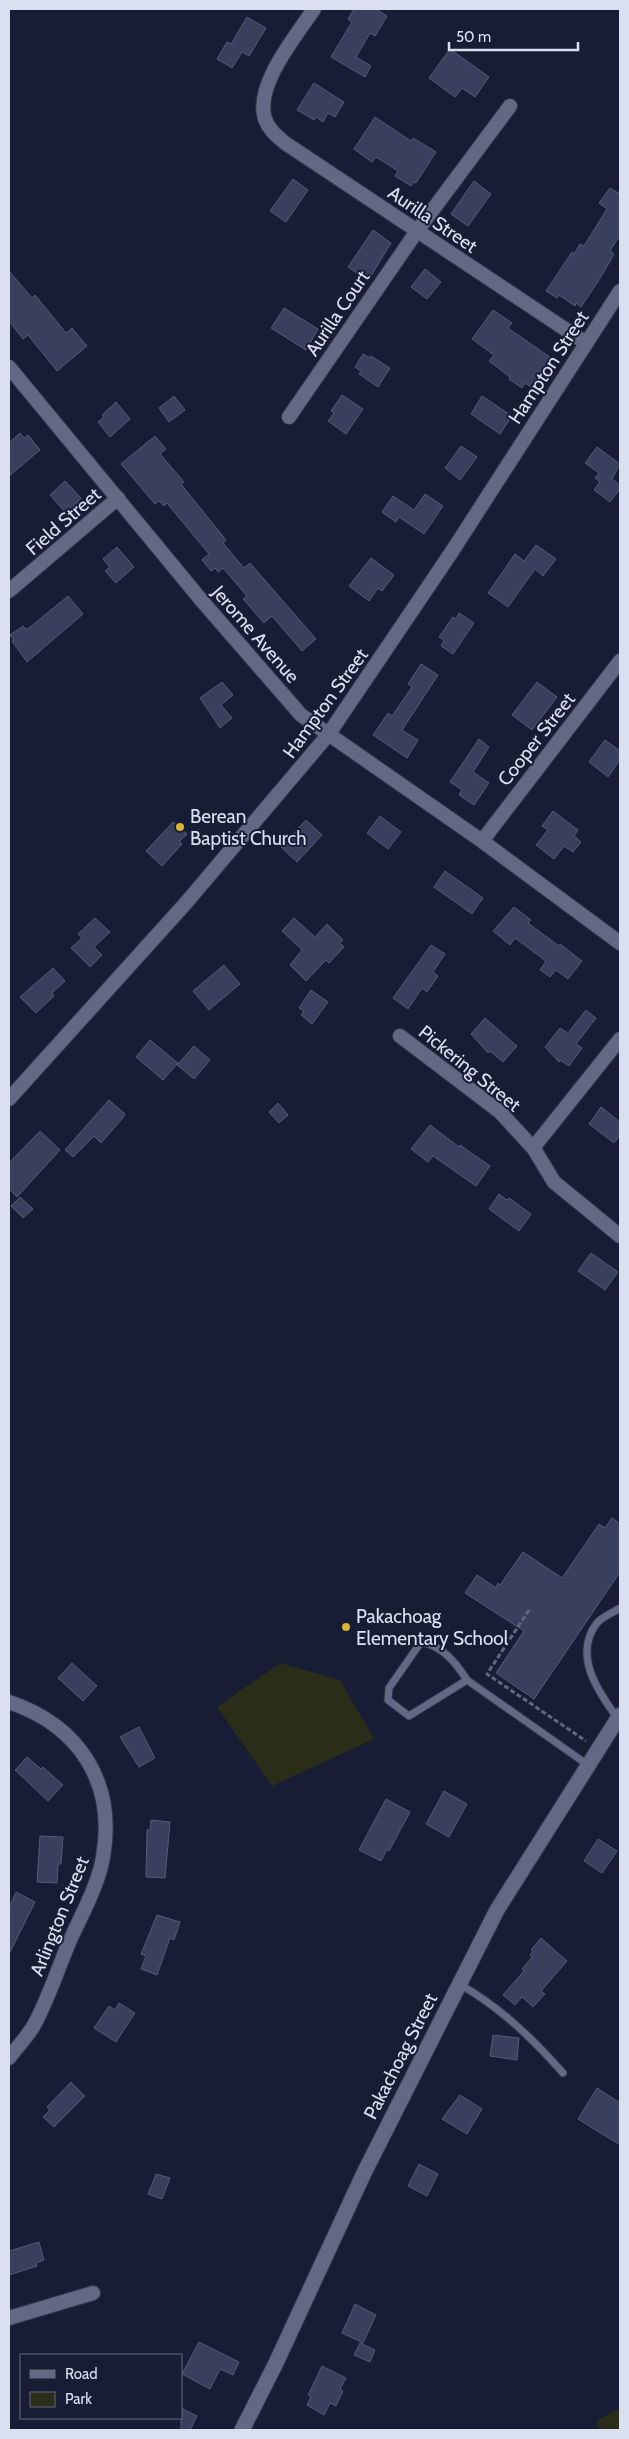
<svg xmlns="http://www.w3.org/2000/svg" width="629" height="2439" font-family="Cabin,sans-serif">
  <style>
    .green { fill: #2a2d18 }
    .building { fill: #39405d; stroke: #525b76 }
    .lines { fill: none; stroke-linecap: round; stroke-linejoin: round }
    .lane-casing { stroke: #33364a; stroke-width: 9 }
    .street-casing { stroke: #33364a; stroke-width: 16 }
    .secondary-casing { stroke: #33364a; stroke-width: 17 }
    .path { stroke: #62677c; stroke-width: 3; stroke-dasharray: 5 2.5; stroke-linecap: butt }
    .lane { stroke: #616985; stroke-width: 7 }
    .street { stroke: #616985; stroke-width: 14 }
    .secondary { stroke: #616985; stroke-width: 15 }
    .poi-dot { fill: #dab333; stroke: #171d34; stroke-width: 2 }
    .labels { text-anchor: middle; stroke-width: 4; stroke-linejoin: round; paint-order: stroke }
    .street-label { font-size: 19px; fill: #dbe0f1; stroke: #171d34 }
    .poi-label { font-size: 19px; fill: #dbe0f1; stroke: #171d34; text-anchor: start }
  </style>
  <rect width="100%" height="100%" fill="#171d34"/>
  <path class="green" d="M280 1663 340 1680 374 1739 272 1786 217 1707Z
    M620 2408V2430H601L596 2421Z"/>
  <path class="building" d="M354 9H376L387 16 375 36 370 33 356 57 371 66 365 77 331 57 352 22 348 19Z
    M247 17 266 28 249 56 242 52 232 68 217 59 227 42 231 44Z
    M450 49 489 77 475 97 462 88 455 97 429 78Z
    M314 83 344 102 335 117 328 113 323 122 316 117 314 120 297 110Z
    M375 117 411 141 413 138 436 152 416 183 414 182 411 186 395 176 398 171 376 157 372 162 354 149Z
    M293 179 308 190 286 222 270 211Z
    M474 181 491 194 468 226 451 214Z
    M610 188 618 193 620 190V235L610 251 614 254 601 277 581 307 576 303 575 306 559 295 557 298 546 291 572 252 574 254 580 244 584 246 607 209 599 203Z
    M373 230 391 243 368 281 348 267Z
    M425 269 441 282 427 299 411 287Z
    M9 271 32 298 35 295 66 333 72 328 87 346 57 371 28 335 23 339 9 321Z
    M284 308 318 329 306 350 271 328Z
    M493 310 512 323 508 328 551 358 531 387 525 383 522 388 509 379 510 377 489 361 494 355 472 339Z
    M363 354 370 358 371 356 390 368 378 387 359 374 361 371 355 367Z
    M342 395 363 409 346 434 328 421 334 413 331 411Z
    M174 396 185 410 169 422 159 408Z
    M482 396 512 416 500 434 471 414Z
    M116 402 130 419 110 437 98 422 104 417 102 415Z
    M20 433 24 438 28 435 40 450 9 476V443Z
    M155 436 166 449 160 454 184 482 181 484 226 540 223 543 244 568 250 563 316 639 302 651 272 616 264 623 243 599 247 596 223 568 218 572 215 568 211 571 202 560 209 554 167 503 164 506 159 501 155 504 121 464Z
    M461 446 477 457 460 480 445 468Z
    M597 447 620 464 612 479 620 485V489L610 502 594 490 600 482 595 478 599 473 585 463Z
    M65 481 81 498 67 514 50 495Z
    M425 494 443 506 424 534 399 517 396 522 382 512 393 496 414 510Z
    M536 545 556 559 543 576 535 569 508 607 488 593 515 554 524 561Z
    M117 547 134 567 116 583 105 571 110 567 103 559Z
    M371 558 394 575 382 591 378 588 369 601 349 586Z
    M68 596 83 614 27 662 12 641 14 640 10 635 23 626 26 629 29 628Z
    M459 613 474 623 453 654 441 646 444 640 439 637 453 617 456 619Z
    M421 664 438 675 402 730 418 740 407 758 373 735 388 713 392 716 412 687 408 684Z
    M222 682 233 695 221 705 232 718 220 728 200 698Z
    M537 682 557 697 532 730 512 715Z
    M479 739 489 747 473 772 489 783 474 805 459 795 462 790 450 782Z
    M605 740 620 751V760L608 777 589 762Z
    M553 811 578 830 574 836 581 842 573 852 564 846 554 859 536 845 548 830 542 826Z
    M380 816 401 832 388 849 367 833Z
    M306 820 322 835 297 862 281 847Z
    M173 822 187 834 179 842 182 844 162 866 146 851Z
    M445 871 483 898 472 914 434 887Z
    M514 907 531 920 528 923 559 946 560 944 582 961 568 979 556 970 550 977 540 970 546 961 515 938 510 945 493 931Z
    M95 918 110 932 94 947 102 955 90 967 71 948 82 938 78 934Z
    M294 918 315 937 327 924 343 940 340 943 344 947 329 963 326 960 306 981 290 965 302 950 282 931Z
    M431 945 445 954 433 972 438 976 427 992 422 988 408 1009 393 998Z
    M224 965 240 984 209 1010 193 991Z
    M53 968 65 981 52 993 54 996 36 1013 20 997Z
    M311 990 328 1002 312 1024 301 1015 304 1011 299 1008Z
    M586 1010 596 1018 576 1044 582 1048 569 1066 560 1060 559 1062 545 1047 560 1028 568 1033Z
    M485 1018 517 1046 503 1062 490 1051 488 1053 471 1034Z
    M150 1040 178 1063 163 1080 136 1057Z
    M194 1046 210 1060 194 1079 177 1065Z
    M109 1100 125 1114 122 1119 101 1143 94 1136 73 1157 65 1150Z
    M278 1103 288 1115 279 1123 269 1112Z
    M601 1107 620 1122V1135L614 1143 589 1124Z
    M430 1125 459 1147 460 1145 490 1166 476 1186 433 1156 428 1162 411 1149Z
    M40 1131 60 1150 17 1197 9 1189V1163Z
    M499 1194 507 1200 509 1198 531 1214 519 1231 489 1209Z
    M20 1197 33 1209 23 1218 11 1206Z
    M591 1253 618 1272 605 1290 578 1271Z
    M612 1518 620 1524V1572L534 1699 496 1673 524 1631 465 1593 477 1575 496 1588 498 1583 500 1585 523 1552 562 1578 599 1524 605 1528Z
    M72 1663 97 1686 83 1701 58 1678Z
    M139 1727 155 1758 139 1767 120 1737Z
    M27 1757 41 1769 43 1767 63 1785 48 1801 15 1770Z
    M444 1791 467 1804 449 1837 426 1824Z
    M386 1799 410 1812 389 1851 387 1849 381 1861 359 1850Z
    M151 1820 170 1822 165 1878 146 1877 147 1830H150Z
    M40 1836 63 1837 61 1864H58L57 1883 37 1882Z
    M598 1839 617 1851 602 1873 584 1861Z
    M16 1892 35 1902 9 1954V1908Z
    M157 1915 180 1922 174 1940 170 1938 157 1975 141 1969 146 1956 141 1954Z
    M541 1938 567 1961 541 1991 545 1994 533 2007 522 1997 515 2005 503 1995 524 1971 522 1969 532 1957 530 1955 533 1951 531 1950Z
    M119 2003 135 2013 116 2042 94 2028 109 2006 115 2010Z
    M493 2035 519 2038 517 2060 490 2056Z
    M71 2082 85 2096 54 2127 43 2117 50 2110 47 2107Z
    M597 2088 620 2103V2145L578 2119Z
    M460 2095 482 2109 467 2134 442 2119Z
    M419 2164 438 2174 427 2196 408 2186Z
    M156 2174 170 2178 162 2199 148 2194Z
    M39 2242 44 2260 36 2263 37 2266 9 2275V2251Z
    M355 2304 376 2315 363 2343 342 2333Z
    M199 2342 239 2362 233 2375 220 2369 210 2389 182 2374Z
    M360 2343 375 2350 370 2362 354 2355Z
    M322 2366 346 2378 340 2389 343 2391 336 2406 330 2403 324 2415 307 2405 311 2397 308 2395Z
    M181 2408 197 2416 190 2430H181Z"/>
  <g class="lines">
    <defs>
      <path id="lane" d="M467 1680 409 1716 388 1700 389 1688 421 1642C443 1646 456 1663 467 1680L588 1765
        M618 1719C599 1693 572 1655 597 1623 602 1617 614 1612 620 1608
        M459 1984C500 2007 532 2038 563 2073"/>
      <path id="street" d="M314 9C296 36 254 86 265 119 269 130 277 136 285 143L586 343
        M9 367 202 601 301 715 482 841 620 943
        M289 417 417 231 510 106
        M9 591 118 498
        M482 841 620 661
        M400 1036 500 1112 534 1149 554 1182 620 1236
        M9 1099 185 904 328 735 451 553 620 291
        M533 1148 620 1039
        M9 1702C80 1726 116 1783 103 1857 98 1887 80 1917 68 1945 57 1971 48 2000 34 2025 28 2036 17 2047 9 2058
        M9 2318 93 2293"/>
      <path id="secondary" d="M242 2430 276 2363 364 2173 497 1910 620 1715"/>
    </defs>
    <use href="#lane" class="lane-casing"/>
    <use href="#street" class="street-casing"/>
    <use href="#secondary" class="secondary-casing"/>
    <path class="path" d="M529 1610 487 1674 586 1741"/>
    <use href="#lane" class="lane"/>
    <use href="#street" class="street"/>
    <use href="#secondary" class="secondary"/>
  </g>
  <g class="poi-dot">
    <circle cx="180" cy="827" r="5"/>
    <circle cx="346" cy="1627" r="5"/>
  </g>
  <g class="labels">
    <g class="street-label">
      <text transform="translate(433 219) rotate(34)" y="7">Aurilla Street</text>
      <text transform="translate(337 313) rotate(-56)" y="7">Aurilla Court</text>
      <text transform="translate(548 367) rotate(-57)" y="7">Hampton Street</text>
      <text transform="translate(63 521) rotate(-41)" y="7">Field Street</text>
      <text transform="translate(256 634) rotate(49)" y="7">Jerome Avenue</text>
      <text transform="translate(325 703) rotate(-54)" y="7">Hampton Street</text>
      <text transform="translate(536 739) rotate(-52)" y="7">Cooper Street</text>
      <text transform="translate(470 1068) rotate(39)" y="7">Pickering Street</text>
      <text transform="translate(59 1916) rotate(-68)" y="7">Arlington Street</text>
      <text transform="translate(400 2056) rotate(-63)" y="7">Pakachoag Street</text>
    </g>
    <g class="poi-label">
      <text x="190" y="823">Berean<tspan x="190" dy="22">Baptist Church</tspan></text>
      <text x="356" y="1623">Pakachoag<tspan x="356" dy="22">Elementary School</tspan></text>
    </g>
  </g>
  <rect width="629" height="2439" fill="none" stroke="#dbe0f1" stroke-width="20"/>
  <rect x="20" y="2354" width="162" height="65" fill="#171d34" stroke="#656b80"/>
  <rect x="30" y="2370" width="25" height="8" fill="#616985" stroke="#656b80"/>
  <text x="65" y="2379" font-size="15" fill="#dbe0f1">Road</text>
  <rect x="30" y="2392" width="25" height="15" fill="#2a2d18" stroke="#656b80"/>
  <text x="65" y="2404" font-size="15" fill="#dbe0f1">Park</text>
  <path d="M449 42v8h129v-8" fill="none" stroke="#dbe0f1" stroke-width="2.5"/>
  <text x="456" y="42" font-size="15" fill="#dbe0f1" stroke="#171d34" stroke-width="4" paint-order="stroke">50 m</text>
</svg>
